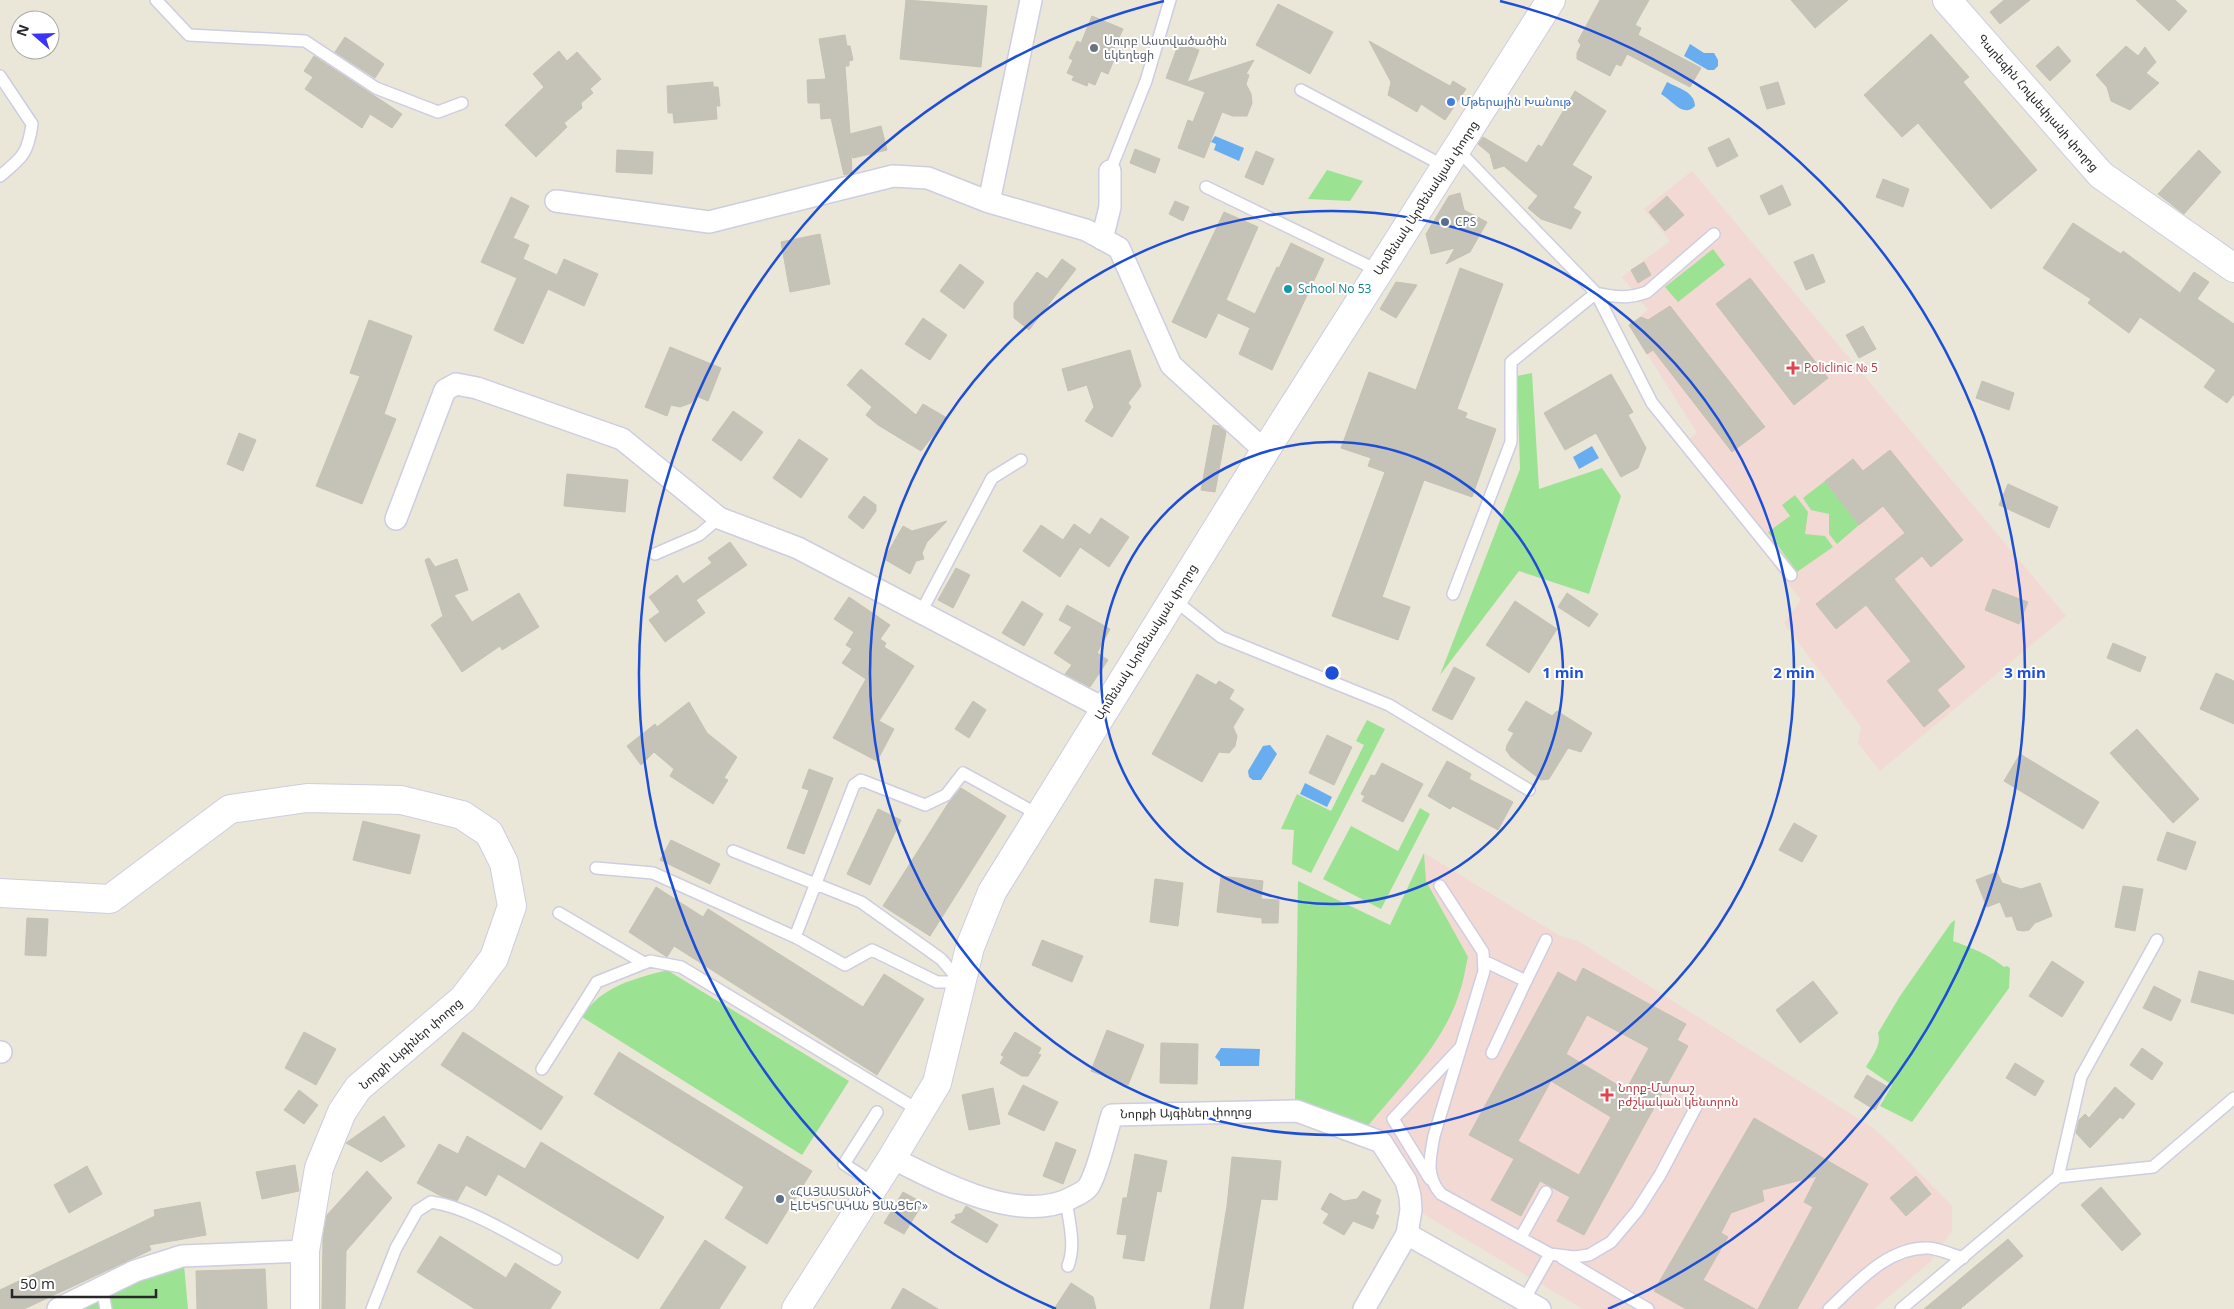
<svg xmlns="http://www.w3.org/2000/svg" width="2234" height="1309" font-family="'Open Sans','Noto Sans Armenian',sans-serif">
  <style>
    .medical { fill: #f2d9d4 }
    .green { fill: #9ce293 }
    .water { fill: #68adef }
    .building { fill: #c5c3b8; stroke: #c5c2b2; fill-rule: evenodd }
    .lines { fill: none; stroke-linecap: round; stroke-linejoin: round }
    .lane-casing { stroke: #cecde1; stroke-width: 14 }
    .street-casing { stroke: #cecde1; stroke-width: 24 }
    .secondary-casing { stroke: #cecde1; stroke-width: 30 }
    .lane { stroke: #fff; stroke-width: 11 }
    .street { stroke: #fff; stroke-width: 21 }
    .secondary { stroke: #fff; stroke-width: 28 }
    .ring { fill: none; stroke: #1d4ed8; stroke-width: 2.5 }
    .worship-dot { fill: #6b7280; stroke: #fff; stroke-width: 2 }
    .shop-dot { fill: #3f7fe0; stroke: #fff; stroke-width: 2 }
    .service-dot { fill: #5c6f8a; stroke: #fff; stroke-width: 2 }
    .culture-dot { fill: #0f9aa8; stroke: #fff; stroke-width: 2 }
    .health-dot { fill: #e0444e; stroke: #fff; stroke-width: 2 }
    .labels { text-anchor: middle; stroke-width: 4; stroke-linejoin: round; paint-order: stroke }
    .worship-label { font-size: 12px; fill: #5b616d; stroke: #fff; text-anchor: start }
    .shop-label { font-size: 12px; fill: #366cbe; stroke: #fff; text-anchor: start }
    .street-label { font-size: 12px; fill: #272727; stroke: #fff }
    .service-label { font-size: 12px; fill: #4e5e75; stroke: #fff; text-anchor: start }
    .culture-label { font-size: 12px; fill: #0d838f; stroke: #fff; text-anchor: start }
    .health-label { font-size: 12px; fill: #be3a42; stroke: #fff; text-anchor: start }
    .centre { fill: #1d4ed8; stroke: #fff; stroke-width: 2.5 }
    .ring-label { font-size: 15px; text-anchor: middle; font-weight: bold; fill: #1d4ed8; stroke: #fff; stroke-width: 4; stroke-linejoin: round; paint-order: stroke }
  </style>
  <rect width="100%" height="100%" fill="#eae6d8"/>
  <path class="medical" d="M1692 171 2066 616 1880 771 1858 743 1861 727 1784 623 1801 600 1680 447 1697 433 1629 325 1648 310 1622 277 1670 241 1644 209Z
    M1424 853 1560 936 1578 941 1873 1128 1891 1144 1952 1206V1231L1930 1262 1874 1309H1583L1415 1209 1367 1127 1420 1063 1445 1026 1460 993 1444 913 1426 881Z"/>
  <path class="green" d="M1327 170 1363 181 1350 201 1308 199Z
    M1713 249 1725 265 1678 302 1665 287Z
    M1532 373 1539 489 1602 468 1621 496 1589 594 1519 571 1440 675 1520 469 1517 376Z
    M1825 481 1859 525 1837 544 1829 534V514L1811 510 1803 498Z
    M1795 495 1808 512 1805 534 1825 536 1833 547 1797 572 1768 532 1790 516 1782 505Z
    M1367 720 1385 729 1311 873 1292 864 1294 830 1281 829 1297 794 1331 811 1364 745 1356 741Z
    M1420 808 1430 814 1381 909 1323 879 1351 826 1398 851Z
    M1424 853 1426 881 1468 957C1465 969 1464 980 1460 991 1445 1042 1400 1087 1367 1127L1295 1099 1298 881 1390 925Z
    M1955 920 1953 941C1972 948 1988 954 2004 967L2007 966 2010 968 2009 988 1912 1122 1880 1106 1892 1085 1866 1067C1872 1056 1882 1045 1878 1033L1900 996 1951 923Z
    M667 970 849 1081 802 1155 582 1017C601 986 634 979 667 970Z
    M184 1265 188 1309H76L139 1279Z"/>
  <path class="water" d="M1690 44 1704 53H1714L1718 60V66L1714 70H1708L1684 56Z
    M1667 82C1678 88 1695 92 1695 106 1683 118 1673 101 1661 94Z
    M1215 136 1244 148 1239 161 1214 150 1216 144 1211 142Z
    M1592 446 1599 458 1579 469 1573 457Z
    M1270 745 1277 754 1261 780H1253L1249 777 1248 771 1263 746Z
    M1305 783 1332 797 1327 807 1300 794Z
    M1221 1048 1260 1049 1259 1066H1220V1062L1215 1057Z"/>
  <path class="building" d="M906 0 987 6 981 67 900 59Z
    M1600 0H1649L1635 25 1641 28 1638 35 1701 68 1690 87 1627 54 1621 66 1616 64 1610 76 1577 59V53L1581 45 1578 41Z
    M1791 0H1848L1815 28Z
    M2004 0H2030L2000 24 1990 12Z
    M2136 0H2175L2187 11 2169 31Z
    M1278 4 1333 32 1310 74 1256 45Z
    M1092 16 1123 29 1112 53 1116 55 1108 74 1101 71 1095 85 1088 82 1087 86 1072 80 1074 76 1067 73 1073 60 1069 58 1077 41 1081 43Z
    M1931 34 1969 77 1963 82 2037 170 1991 209 1918 123 1902 137 1864 95Z
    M845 35 847 46H850L853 60 849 61V66H845L850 134 881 126 887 150 853 158 851 152 852 173 844 175 831 118 821 119 820 103H808L807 80 826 79 819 39Z
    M345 37 384 64 375 78 335 52Z
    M1369 41 1450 86 1453 81 1466 89 1445 120 1421 104 1417 112 1388 95 1391 82Z
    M1179 43 1199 50 1187 82 1254 60 1246 74 1249 75 1246 84 1251 94 1252 103 1247 116H1233L1222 112 1204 158 1178 148 1188 120 1193 122 1205 92 1166 78Z
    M2058 46 2071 61 2050 81 2036 66Z
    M2126 46 2138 56 2145 47 2156 62 2146 73 2159 83 2130 110 2111 101 2107 87 2096 75Z
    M559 51 567 61 577 52 601 79 590 89 593 93 581 103 582 108 564 123 567 127 536 157 505 125 544 87 533 74Z
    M314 56 402 114 392 128 370 114 362 128 305 89 313 77 304 71Z
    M713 82V87H718L720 106H716L717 119 674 123 673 113H668L667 86Z
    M1778 82 1785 104 1767 109 1760 87Z
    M1575 91 1606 111 1572 165 1592 177 1573 208 1581 212 1571 229 1541 219 1528 208 1538 196 1504 166 1494 169 1490 154 1478 144 1483 137 1527 163 1538 145 1542 147Z
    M1729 138 1738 156 1717 167 1708 148Z
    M1135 149 1160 159 1155 173 1130 163Z
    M617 150 653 152 652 174 616 172Z
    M2199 150 2221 172 2184 214 2158 194Z
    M1256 151 1274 159 1263 185 1245 177Z
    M1883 179 1909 189 1903 207 1876 197Z
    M1782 185 1791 205 1769 215 1760 196Z
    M1460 193 1464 210 1487 222 1470 252 1446 264 1455 248 1431 254 1426 234 1449 196Z
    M1667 196 1684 215 1665 231 1649 212Z
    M511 197 529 206 513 238 529 245 523 259 557 275 564 259 598 274 584 306 548 289 523 344 494 330 517 278 481 262Z
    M1175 201 1189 207 1183 221 1169 214Z
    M1224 212 1258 227 1226 300 1255 314 1277 267 1279 268 1291 243 1324 259 1272 370 1239 354 1250 328 1218 313 1206 338 1172 322Z
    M2073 223 2121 254 2123 251 2180 293 2194 272 2209 282 2197 299 2234 324V394L2227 403 2204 387 2216 370 2140 317 2129 333 2088 303 2091 299 2043 268Z
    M820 234 830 284 790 292 781 242Z
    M1813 254 1825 282 1806 290 1794 262Z
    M1062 259 1076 269 1029 330 1014 318V303L1037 272 1047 279Z
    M1644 262 1651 275 1638 283 1631 270Z
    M960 264 984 282 964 309 940 291Z
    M1460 268 1503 284 1457 409 1467 413 1465 418 1496 429 1472 497 1424 480 1382 597 1410 607 1398 640 1332 616 1385 472 1368 466 1371 458 1341 448 1369 372 1416 390Z
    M1750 278 1828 378 1794 405 1716 304Z
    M1396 282 1417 285 1396 318 1380 309Z
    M1670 306 1765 427 1732 452 1653 350 1647 354 1629 325 1641 317 1648 320Z
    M923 318 947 335 930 360 905 344Z
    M369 320 412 336 384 414 396 419 362 504 316 486 360 376 350 373Z
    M1863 326 1876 349 1859 358 1846 335Z
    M670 347 721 368 708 401 696 396 691 403 680 407 671 405 667 416 645 407Z
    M1130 350 1141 386 1128 403 1131 407 1112 437 1085 421 1094 407 1087 385 1068 391 1062 369Z
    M861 369 916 415 923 404 947 418 921 451 878 425 866 415 872 407 847 385Z
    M1611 374 1633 412 1628 415 1646 448 1638 468 1621 477 1596 433 1565 450 1544 413Z
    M1982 381 2014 393 2009 410 1976 398Z
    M733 411 763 432 741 461 712 440Z
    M1213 425 1219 426 1226 432 1215 492 1201 490Z
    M239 433 256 440 243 471 227 464Z
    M799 439 828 459 801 498 773 478Z
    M1890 450 1963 540 1931 567 1922 556 1894 579 1965 667 1937 690 1950 706 1924 727 1887 681 1911 661 1866 605 1836 629 1816 604 1905 533 1883 506 1859 525 1825 481 1853 459 1863 471Z
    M567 474 628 480 625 512 564 506Z
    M2008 484 2058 507 2049 528 1999 505Z
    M864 496 876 505V511L863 529 848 517Z
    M1101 518 1129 537 1109 567 1080 547 1060 577 1023 551 1041 525 1063 540 1074 524 1090 535Z
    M947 521 927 542 922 553 924 559 916 561 910 574 884 559 903 526 912 531Z
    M730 542 747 565 696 600 705 613 665 642 649 620 660 612 649 597 677 575 683 584 712 563 708 558Z
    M429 558 435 567 457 559 468 590 454 595 472 622 519 593 539 627 502 650 500 646 462 672 431 625 443 616 425 560Z
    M956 568 970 575 953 608 938 600Z
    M1993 589 2028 602 2019 624 1985 610Z
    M1567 593 1598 614 1589 627 1558 607Z
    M849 597 890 625 880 639 886 643 884 647 914 666 879 721 894 729 877 761 833 738 866 679 842 663 852 649 846 645 854 632 834 619Z
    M1022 601 1043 614 1024 646 1002 633Z
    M1515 601 1557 629 1529 673 1486 645Z
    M1067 605 1110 629 1097 653 1108 660 1090 687 1065 674 1072 665 1054 653 1072 627 1059 620Z
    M2113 643 2146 657 2140 672 2107 658Z
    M1454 667 1475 678 1452 720 1432 710Z
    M2216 673 2234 681V724L2200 709Z
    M1197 674 1216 685 1219 681 1234 690 1229 699 1244 709 1233 727 1237 736 1235 746 1229 753 1219 752 1202 782 1152 754Z
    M973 701 986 710 969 738 955 729Z
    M1526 701 1552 716 1557 711 1592 733 1581 752 1568 748 1549 779 1541 780 1511 757 1506 750 1507 745 1514 733 1508 730Z
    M689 702 707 733 737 757 724 778 728 780 713 804 670 776 674 769 654 752 641 765 627 746 655 724 657 727Z
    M2137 729 2199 799 2173 823 2110 753Z
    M1327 735 1352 747 1334 785 1309 773Z
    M2020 754 2099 802 2083 829 2004 781Z
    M1447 761 1471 774 1469 779 1513 802 1498 830 1453 806 1450 809 1428 796Z
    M1382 763 1423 784 1403 822 1362 801 1365 796 1361 794 1371 775 1375 776Z
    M809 769 833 778 804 854 787 848 809 790 802 788Z
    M961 788 1006 816 930 936 883 906 949 802Z
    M878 809 901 820 870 885 847 874Z
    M363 821 420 835 410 874 353 860Z
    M1794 823 1817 836 1802 862 1779 850Z
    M2167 832 2196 842 2186 870 2157 860Z
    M671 840 720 864 710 884 660 860Z
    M1997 872 2002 883 2021 889 2040 883 2052 916 2035 923 2029 930 2023 931 2017 930 2012 916 2006 917 2000 902 1987 907 1976 880Z
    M1221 876 1263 881 1261 899 1279 900 1278 923H1262V918L1217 912Z
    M1155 879 1183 883 1178 926 1150 922Z
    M2123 886 2143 889 2135 931 2115 927Z
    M656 887 703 917 708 909 863 1007 884 974 924 999 877 1075 674 946 667 957 629 932Z
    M27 918 48 919 46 956 25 955Z
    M1042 940 1083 956 1072 982 1032 965Z
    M2052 961 2084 982 2062 1017 2029 996Z
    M1583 968 1686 1024 1677 1040 1688 1046 1584 1235 1557 1221 1570 1197 1540 1181 1521 1216 1491 1200 1514 1159 1469 1135 1558 972 1576 982ZM1587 1015 1649 1048 1626 1090 1566 1054ZM1551 1081 1611 1117 1579 1175 1518 1141Z
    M2199 971 2234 981V1014L2191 1002Z
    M1813 981 1838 1013 1800 1043 1776 1010Z
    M2154 986 2181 1000 2171 1021 2143 1008Z
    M1107 1030 1144 1045 1128 1085 1091 1071Z
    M304 1032 336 1049 316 1085 285 1068Z
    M463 1032 563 1097 541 1130 441 1065Z
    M1015 1032 1041 1048 1038 1054 1041 1055 1028 1076H1022L1000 1063 1004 1057 1001 1055Z
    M1161 1043 1198 1044 1197 1084 1160 1083Z
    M2142 1048 2163 1063 2152 1080 2130 1065Z
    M619 1052 812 1171 767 1244 725 1218 744 1187 594 1094Z
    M2015 1063 2044 1081 2035 1096 2006 1078Z
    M1867 1075 1888 1087 1875 1110 1854 1097Z
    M1023 1085 1058 1102 1044 1131 1008 1114Z
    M2115 1087 2135 1104 2123 1119 2120 1117 2090 1148 2076 1133 2079 1120 2085 1114 2089 1118Z
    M993 1088 1000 1124 969 1130 962 1095Z
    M299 1090 318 1105 304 1124 284 1110Z
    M384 1116 405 1146 381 1162 346 1143Z
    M1754 1118 1868 1184 1797 1309H1758L1813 1207 1804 1202 1817 1176 1762 1190 1764 1201 1731 1213 1721 1233 1728 1237 1703 1280 1755 1309H1686L1654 1291Z
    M467 1136 525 1169 541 1142 664 1217 638 1259 498 1174 486 1196 466 1185 457 1201 441 1196 417 1183 439 1144 458 1154Z
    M1056 1142 1076 1150 1063 1184 1043 1176Z
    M1135 1154 1167 1161 1161 1192 1157 1191 1144 1261 1123 1258 1127 1235 1117 1234 1123 1198H1127Z
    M1232 1157 1281 1161 1277 1200 1261 1199 1243 1309H1210L1227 1206Z
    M295 1165 299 1191 262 1199 256 1172Z
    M87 1166 102 1194 69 1213 54 1185Z
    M367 1171 392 1198 346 1251 345 1309H322L323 1238 327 1215Z
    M1916 1176 1931 1194 1906 1216 1890 1198Z
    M2101 1187 2141 1234 2122 1251 2081 1205Z
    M1363 1191 1381 1200 1375 1214 1379 1216 1373 1229 1353 1221 1344 1235 1323 1223 1329 1214 1321 1209 1330 1193 1344 1201 1357 1199Z
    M903 1192 923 1203 904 1234 884 1223Z
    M200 1202 206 1235 149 1245 151 1250 24 1309H0V1290L155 1216 154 1210Z
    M966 1206 998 1225 987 1243 951 1222 956 1218 955 1215 962 1213Z
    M440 1236 506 1278 515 1263 561 1292 550 1309H475L417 1272Z
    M2008 1239 2023 1256 1960 1309H1924Z
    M705 1240 746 1267 719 1309H660Z
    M265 1269 267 1309H197L196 1271Z
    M1071 1283 1093 1297 1096 1309H1054Z
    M903 1288 938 1309H891Z"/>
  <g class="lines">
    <defs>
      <path id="lane" d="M156 0 189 35 305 41 376 88 438 112 462 103
        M0 76 32 124C28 154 22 158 0 176
        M1301 90 1446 167
        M1457 149 1596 293 1652 403 1791 575
        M1110 171 1146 81 1170 0
        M1206 187 1379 271
        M655 554 699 535 719 518
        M1453 594 1511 442V362L1596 293C1614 297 1629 299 1647 292L1714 234
        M1173 599 1221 637 1389 705 1529 790
        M921 612 992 478 1021 460
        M733 851 861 902 941 959 959 980
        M596 868 653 873 795 937 845 965 872 950 937 982H962
        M1440 886 1483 952 1484 971 1434 1136C1430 1158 1425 1176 1441 1194L1550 1254 1574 1257 1589 1255 1611 1242 1637 1211 1660 1175 1696 1107
        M559 913 644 963
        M795 937 854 785 861 780 925 805 946 795 963 773 1039 815
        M2157 940 2081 1077 2058 1177 2153 1167 2234 1098
        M1484 961 1526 981 1492 1053
        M1526 981 1546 940
        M542 1069 597 982 650 961 681 967 920 1111
        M1430 1179 1393 1119 1460 1048
        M875 1184 844 1164 877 1112
        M1066 1200C1069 1222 1076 1245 1068 1266
        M1521 1237 1546 1192
        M1562 1258 1648 1309
        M102 1288 106 1309
        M1524 1300 1550 1254
        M372 1309 396 1248 417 1211 431 1202C470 1207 520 1240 556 1259
        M1829 1309C1856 1284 1888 1246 1929 1248 1940 1249 1953 1255 1963 1258
        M1901 1309 2058 1177"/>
      <path id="street" d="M556 201 709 222 893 176 928 178 989 202 1086 230 1119 248 1171 365 1265 451
        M989 202 1031 0
        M1102 239 1110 207V171
        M396 519 445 390 456 384 477 388 622 439 719 518 798 548 1105 709
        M0 1052H1
        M892 1158C938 1181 1017 1224 1069 1199 1075 1196 1087 1191 1090 1184 1099 1167 1106 1134 1112 1115L1297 1111 1381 1142 1406 1181 1410 1196 1411 1210 1407 1234 1364 1309
        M1407 1234 1540 1309
        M58 1309 135 1271 182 1256 305 1251"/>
      <path id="secondary" d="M1947 0 2101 175 2234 268
        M0 893 110 899 230 809 307 798 401 800 462 815 489 833 504 863 512 906 494 958 463 999 358 1088 342 1112 319 1168 305 1251V1309
        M796 1309 892 1158 937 1083 970 947 992 892 1265 451 1551 0"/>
    </defs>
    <use href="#lane" class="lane-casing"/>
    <use href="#street" class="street-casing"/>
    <use href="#secondary" class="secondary-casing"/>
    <use href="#lane" class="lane"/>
    <use href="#street" class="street"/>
    <use href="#secondary" class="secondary"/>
  </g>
  <g class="ring">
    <circle cx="1332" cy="673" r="231"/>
    <circle cx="1332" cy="673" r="462"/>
    <path d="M1056 1309A693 693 0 0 1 1164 1M1500 1A693 693 0 0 1 1608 1309"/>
  </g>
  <circle class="worship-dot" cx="1094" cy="48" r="5"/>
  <circle class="shop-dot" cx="1451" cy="102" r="5"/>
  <g class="service-dot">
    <circle cx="1445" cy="222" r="5"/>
    <circle cx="780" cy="1199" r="5"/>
  </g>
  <circle class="culture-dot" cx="1288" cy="289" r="5"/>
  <g class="health-dot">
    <path d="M1790.5 360.5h5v5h5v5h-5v5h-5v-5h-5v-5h5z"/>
    <path d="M1604.5 1087.5h5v5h5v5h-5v5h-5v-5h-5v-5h5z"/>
  </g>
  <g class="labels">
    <g class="worship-label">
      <text x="1104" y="45">Սուրբ Աստվածածին<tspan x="1104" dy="14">եկեղեցի</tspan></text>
    </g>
    <g class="shop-label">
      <text x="1461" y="106">Մթերային Խանութ</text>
    </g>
    <g class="street-label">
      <text transform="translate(2038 103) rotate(49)" y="4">Գարեգին Հովսեփյանի փողոց</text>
      <text transform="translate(1426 198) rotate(-57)" y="4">Արմենակ Արմենակյան փողոց</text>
      <text transform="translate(1146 642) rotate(-58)" y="4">Արմենակ Արմենակյան փողոց</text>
      <text transform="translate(411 1044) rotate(-41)" y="4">Նորքի Այգիներ փողոց</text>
      <text transform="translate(1186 1113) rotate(-1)" y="4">Նորքի Այգիներ փողոց</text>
    </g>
    <g class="service-label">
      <text x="1455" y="226">CPS</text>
      <text x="790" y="1196">«ՀԱՅԱՍՏԱՆԻ<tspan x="790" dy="14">ԷԼԵԿՏՐԱԿԱՆ ՑԱՆՑԵՐ»</tspan></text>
    </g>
    <g class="culture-label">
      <text x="1298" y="293">School No 53</text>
    </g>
    <g class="health-label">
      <text x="1804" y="372">Policlinic № 5</text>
      <text x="1618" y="1092">Նորք-Մարաշ<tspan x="1618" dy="14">բժշկական կենտրոն</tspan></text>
    </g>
  </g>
  <circle cx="1332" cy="673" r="8" class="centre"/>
  <g class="ring-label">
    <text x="1563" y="678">1 min</text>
    <text x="1794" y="678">2 min</text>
    <text x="2025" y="678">3 min</text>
  </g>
  <g transform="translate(35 35) rotate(290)"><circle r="24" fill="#ffffff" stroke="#a9a9a9"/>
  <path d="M0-4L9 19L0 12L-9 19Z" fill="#3a34fb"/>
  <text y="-8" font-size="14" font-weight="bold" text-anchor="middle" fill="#272727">N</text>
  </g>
  <path d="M12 1289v8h144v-8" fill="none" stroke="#272727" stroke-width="2.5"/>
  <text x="20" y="1289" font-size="15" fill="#272727" stroke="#ffffff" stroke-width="4" paint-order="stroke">50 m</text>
</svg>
